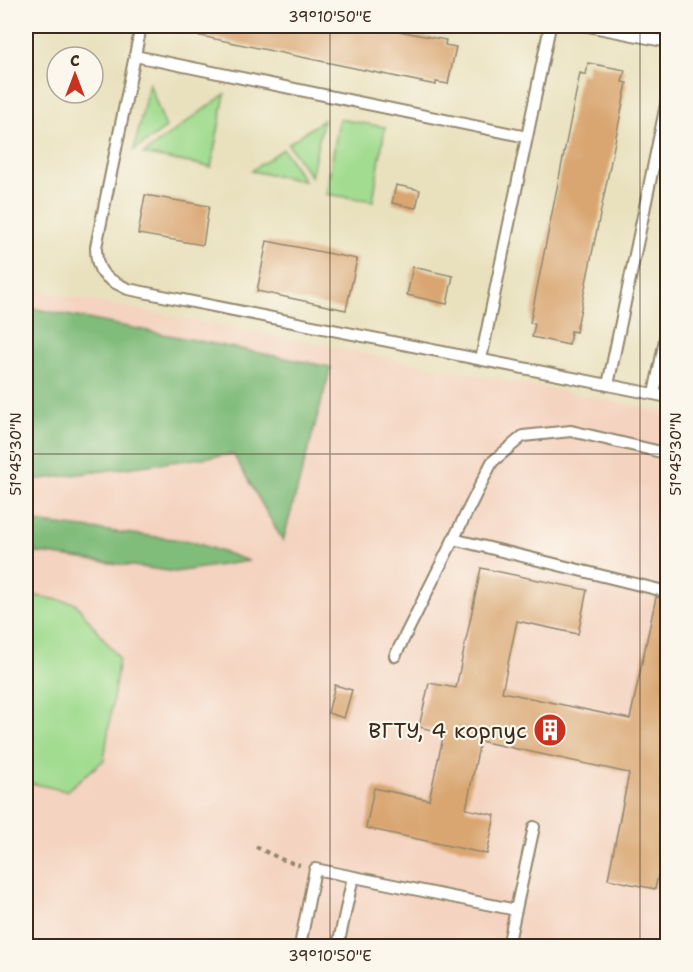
<svg xmlns="http://www.w3.org/2000/svg" width="693" height="972" font-family="'Shantell Sans',sans-serif">
  <style>
    .built { fill: #f4d3c0 }
    .green { fill: #a1dc90; stroke: #6e8357; stroke-width: 1.5 }
    .forest { fill: #80bc7a; stroke: #5e734c; stroke-width: 1.5 }
    .building { fill: #d9a671 }
    .lines { fill: none; stroke-linecap: round; stroke-linejoin: round }
    .lane-casing { stroke: #92866e; stroke-width: 14 }
    .path { stroke: #92866e; stroke-width: 4; stroke-dasharray: 4.5 4.5; stroke-linecap: butt }
    .lane { stroke: #fff; stroke-width: 10 }
    .ticks { fill: none; stroke: #3b2a1e; stroke-width: 1.5; stroke-opacity: 0.45 }
    .labels { text-anchor: middle; stroke-width: 4.5; stroke-linejoin: round; paint-order: stroke }
    .poi-label { font-size: 22px; fill: #3b2a1e; stroke: #fbf7ec; text-anchor: end }
    .neatline { fill: none; stroke: #3b2a1e; stroke-width: 2 }
    .ticks-label { font-size: 15px; text-anchor: middle; fill: #3b2a1e }
  </style>
  <rect width="100%" height="100%" fill="#fbf7ec"/>
  <filter id="ink" filterUnits="userSpaceOnUse"><feTurbulence type="fractalNoise" baseFrequency=".0167" numOctaves="2"/><feDisplacementMap in="SourceGraphic" scale="12" xChannelSelector="R" yChannelSelector="G"/><feConvolveMatrix kernelMatrix="1 2 1 2 8 2 1 2 1" color-interpolation-filters="sRGB"/></filter>
  <filter id="wash" filterUnits="userSpaceOnUse"><feTurbulence type="fractalNoise" baseFrequency=".008" numOctaves="4" result="noise"/><feDisplacementMap in="SourceGraphic" scale="24" xChannelSelector="R" yChannelSelector="G"/><feGaussianBlur stdDeviation="1.35" result="paint"/><feColorMatrix in="noise" values="0 0 0 0 0 0 0 0 0 0 0 0 0 0 0 0 0 1.4 0 .05"/><feComposite in="paint" operator="in"/></filter>
  <g filter="url(#wash)">
    <rect width="100%" height="100%" fill="#e9e1be"/>
    <path class="built" d="M26 288 667 412V946H26Z"/>
    <path class="green" d="M149 83 166 128 134 150Z
      M225 94 211 167 143 154Z
      M339 119 385 127 373 201 326 194Z
      M323 120 311 177 288 144Z
      M283 149 304 181 251 171Z
      M26 594 75 603 119 658 104 760 66 791 26 782Z"/>
    <path class="forest" d="M26 307 331 367 283 541 233 454 26 481Z
      M26 521 190 541 249 561 175 572 26 551Z"/>
    <g id="blocks">
      <path class="building" d="M192 26H260L281 30 282 26H372L446 40 445 45 456 47 448 84 436 82V85L191 34Z
        M588 63 625 70 622 82 627 83 576 332 571 331 569 345 532 337 535 324 530 323 580 73 586 75Z
        M396 185 420 190 416 208 392 203Z
        M145 195 209 206 203 245 138 234Z
        M267 241 357 259 346 310 257 291Z
        M413 267 453 276 447 304 407 295Z
        M481 568 587 590 578 634 517 621 502 692 630 719 656 597 668 599V832L655 889 608 879 629 773 480 741 466 809 495 815 487 854 366 828 374 788 429 800 444 733 419 727 429 683 456 688Z
        M335 685 352 690 344 718 328 713Z"/>
    </g>
  </g>
  <g filter="url(#ink)">
    <use href="#blocks" fill-opacity="0" stroke="#92866e" stroke-width="1.5"/>
    <g class="lines">
      <defs>
        <path id="lane" d="M141 26 96 247C96 274 105 278 128 289L668 397
          M588 26 668 42
          M135 56 527 137
          M481 359 550 26
          M608 385 668 95
          M654 394 668 325
          M453 539 668 592
          M395 656 492 462 523 436 571 431 661 452 668 456
          M300 946 315 869 516 910
          M338 946 353 877
          M508 946 534 827"/>
      </defs>
      <use href="#lane" class="lane-casing"/>
      <path class="path" d="M256 847 283 860 300 865
        M26 938 36 946"/>
      <use href="#lane" class="lane"/>
    </g>
  </g>
  <path class="ticks" d="M330 26V946M640 26V946M26 454H668"/>
  <defs>
    <symbol id="building-disc" viewBox="-11 -11 22 22"><circle r="9.5" fill="#c8321e" stroke="#fbf7ec"/><path d="M-4-6H4V6H1V3H-1V6H-4ZM-2.5-4.3h1.7v1.8h-1.7ZM.8-4.3h1.7v1.8H.8ZM-2.5-1h1.7V.8h-1.7ZM.8-1h1.7V.8H.8Z" fill="#fff"/></symbol>
  </defs>
  <g fill-rule="evenodd">
    <use href="#building-disc" x="531" y="711" width="38" height="38"/>
  </g>
  <g class="labels">
    <g class="poi-label">
      <text x="527" y="738">ВГТУ, 4 корпус</text>
    </g>
  </g>
  <rect width="693" height="972" fill="none" stroke="#fbf7ec" stroke-width="66"/>
  <g transform="translate(75 75)"><circle r="28" fill="#fbf7ec" stroke="#aea59a" stroke-width="1.5"/>
  <path d="M0-4.5L10 22L0 15L-10 22Z" fill="#c8321e"/>
  <text y="-9" font-size="16" font-weight="bold" text-anchor="middle" fill="#3b2a1e">С</text>
  </g>
  <rect x="33" y="33" width="627" height="906" class="neatline"/>
  <g class="ticks-label">
    <text x="330" y="22">39°10'50"E</text>
    <text transform="translate(16 454) rotate(-90)" y="5">51°45'30"N</text>
    <text transform="translate(676 454) rotate(-90)" y="5">51°45'30"N</text>
    <text x="330" y="961">39°10'50"E</text>
  </g>
</svg>
